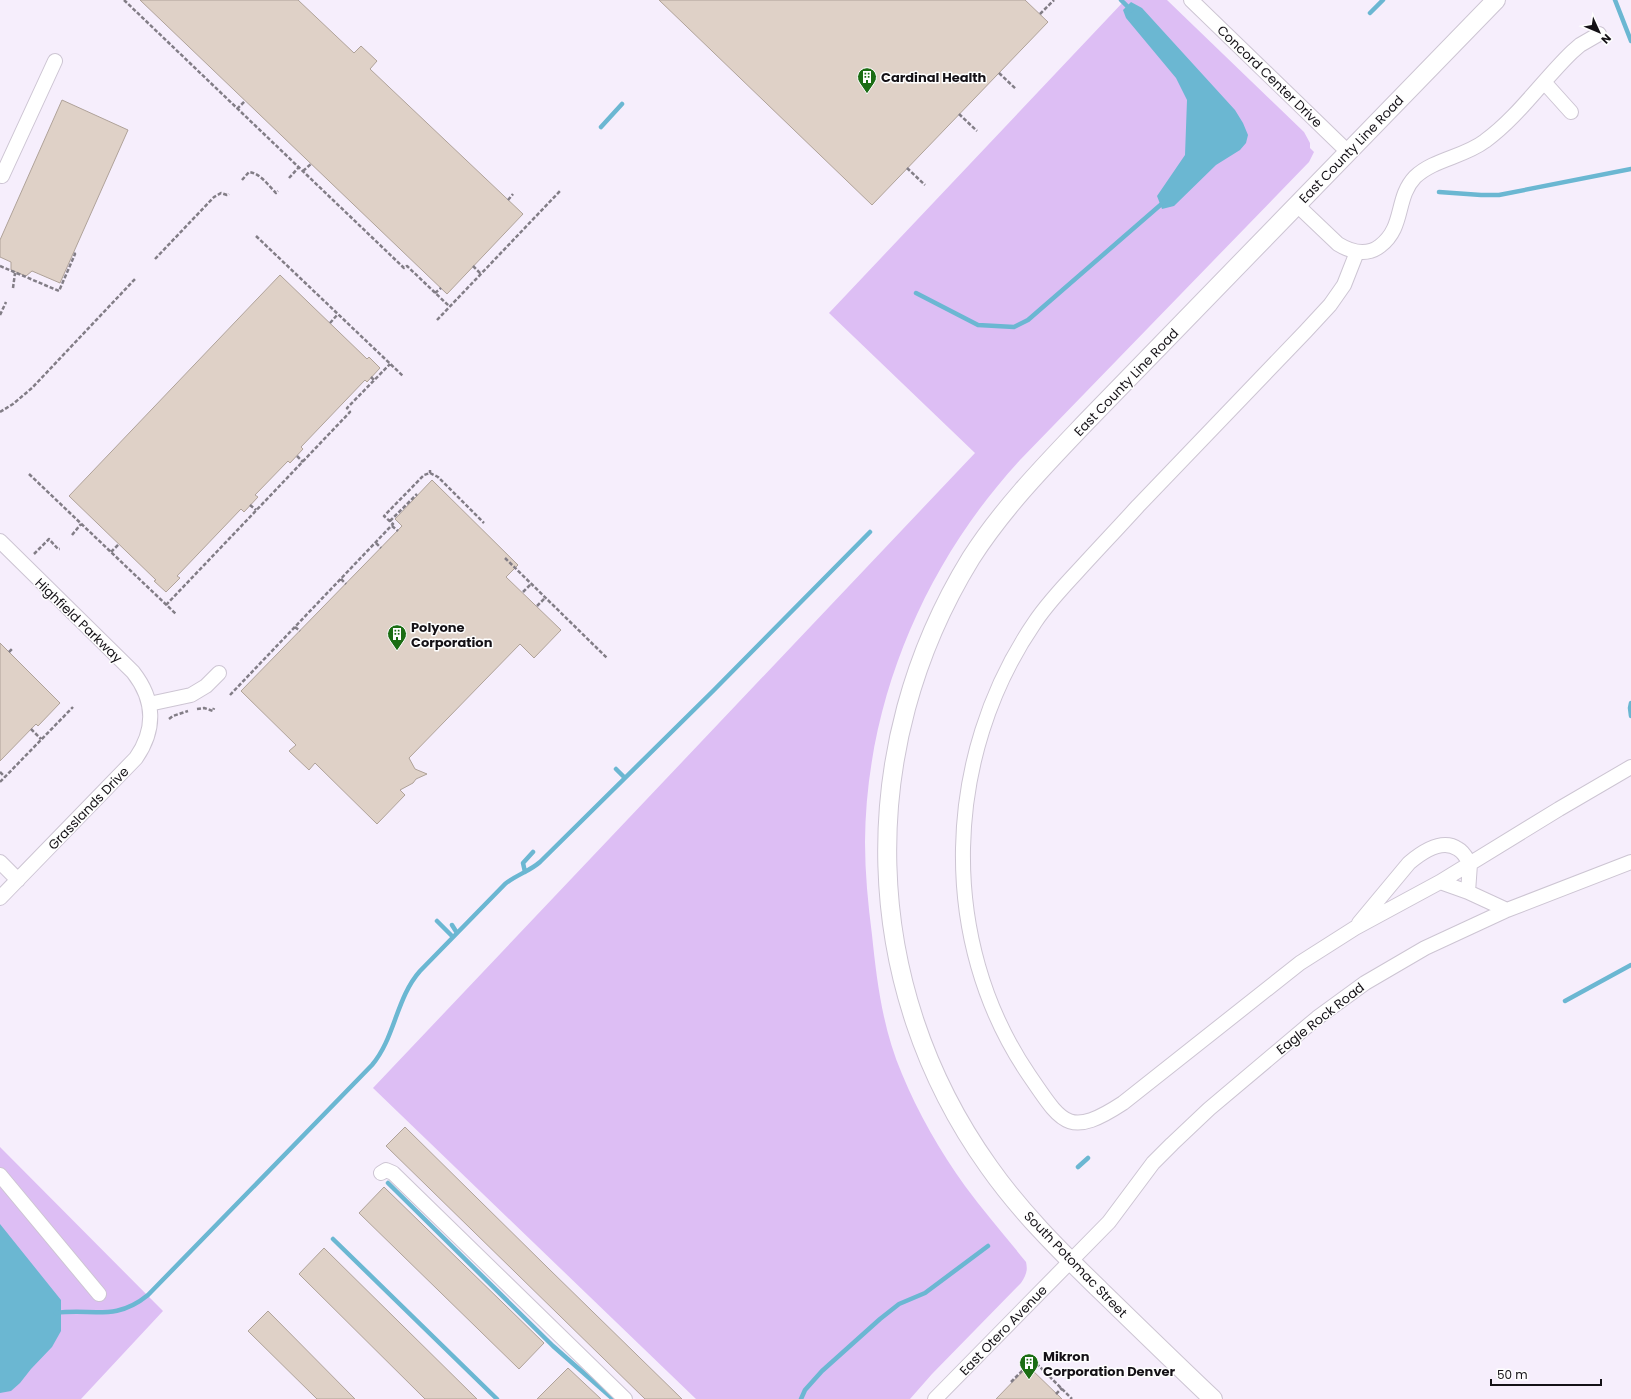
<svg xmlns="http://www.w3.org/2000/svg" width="1631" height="1399" font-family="Poppins,sans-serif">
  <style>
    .green { fill: #ddbef4 }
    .water { fill: #6bb7d2 }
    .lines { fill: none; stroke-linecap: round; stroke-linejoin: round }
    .stream { stroke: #6bb7d2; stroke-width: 4.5 }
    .building { fill: #dfd1c7; stroke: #afa299 }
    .minor-casing { stroke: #cdc5d3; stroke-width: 16 }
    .major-casing { stroke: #cdc5d3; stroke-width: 20 }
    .path { stroke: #827d86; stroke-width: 2.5; stroke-dasharray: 4 2; stroke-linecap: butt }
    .minor { stroke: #fff; stroke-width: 14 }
    .major { stroke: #fff; stroke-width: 18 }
    .labels { text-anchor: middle; stroke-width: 3; stroke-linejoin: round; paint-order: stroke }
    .street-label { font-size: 13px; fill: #141116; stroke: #fefefe }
    .poi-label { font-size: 13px; font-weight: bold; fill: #141116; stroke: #fefefe; text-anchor: start }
  </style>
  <rect width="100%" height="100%" fill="#f6eefc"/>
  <path class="green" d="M1125 0H1167L1304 132 1310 143V148L1314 152 1309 162 1020 460C925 563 866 701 865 842 865 873 868 904 872 935 877 983 883 1030 902 1074 918 1113 940 1151 965 1186 984 1212 1006 1237 1026 1262 1028 1271 1026 1275 1021 1283L932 1374 910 1399H696L373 1088 975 453 829 313Z
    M0 1147 163 1311 81 1399H0Z"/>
  <path class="water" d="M1131 2 1142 8 1235 110 1243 123 1248 135 1246 143 1240 150 1216 165 1174 206 1162 209 1157 196 1185 155 1187 100 1176 78 1126 18 1123 10Z
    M0 1224 61 1300V1331L52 1347 31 1369 20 1383 11 1391 0 1393Z"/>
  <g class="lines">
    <path class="stream" d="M1121 0 1131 10
      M1615 0 1631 41
      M1370 13 1383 0
      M601 127 622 104
      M1439 192 1481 195H1499L1631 169
      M916 293 978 325 1014 327 1028 320 1165 201
      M1631 703 1630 708 1631 716
      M616 769 625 778
      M525 872 523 863 533 852
      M437 921 453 937
      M452 925 457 933
      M1565 1001 1631 965
      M1078 1167 1088 1158
      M388 1183 553 1346 613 1399
      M333 1239 497 1399
      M56 1313C92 1308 115 1322 148 1295L372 1065C395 1038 396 998 420 971L505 884C516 875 530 871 540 862L714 690 870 532
      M801 1399 805 1390 822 1371 880 1319 899 1304 925 1293 988 1246"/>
  </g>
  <path class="building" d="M140 0H298L354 53 361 46 377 61 370 69 523 214 447 294Z
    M659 0H1025L1048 22 872 205Z
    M62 100 128 130 60 283 32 271 26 276 11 270V262L0 257V240Z
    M280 275 367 359 369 357 380 368 367 382 365 380 301 447 303 449 290 463 288 461 255 495 258 497 244 512 241 509 177 576 180 578 166 592 154 581 156 580 69 496Z
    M432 480 518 565 506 577 561 630 534 658 520 644 409 758 415 769 427 774 416 779 413 783 400 790 405 795 377 824 315 763 309 770 289 751 296 745 241 691 402 526 395 519Z
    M0 643 60 703 38 726 36 724 0 761Z
    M405 1127 548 1268 682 1399H645L386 1146Z
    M384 1187 544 1343 519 1369 359 1213Z
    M324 1248 477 1399H425L299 1274Z
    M268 1311 355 1399H317L248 1331Z
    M1028 1366 1062 1399H996Z
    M568 1368 601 1399H537Z"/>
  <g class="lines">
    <defs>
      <path id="minor" d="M1191 0 1348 152
        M1544 82 1571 112
        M0 175 2 176 55 61
        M1297 205 1338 244C1351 252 1367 256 1380 246 1405 227 1395 198 1415 177 1434 159 1464 157 1485 141 1518 117 1542 81 1572 52L1580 45 1599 34
        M1357 252 1344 285 1330 305 1305 332C1250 390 1194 448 1138 506 1118 528 1097 550 1077 572 1062 588 1047 604 1035 622 943 756 937 940 1029 1075 1062 1123 1068 1139 1123 1103L1300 963 1355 928 1440 882 1559 809 1631 767
        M0 541 133 672C155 700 156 729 136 758L0 898
        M149 704 191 695 206 686 219 673
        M0 862 18 880
        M1440 882 1468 892 1507 910
        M1359 923 1409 863C1422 852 1442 838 1458 849 1464 852 1467 859 1470 864L1468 892
        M381 1173 386 1170 393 1173 625 1399
        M0 1175 99 1294
        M935 1399 1109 1222 1153 1163 1172 1144 1209 1109 1317 1018 1365 983 1425 948 1507 910 1631 862"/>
      <path id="major" d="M1213 1399C1174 1362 1135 1324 1097 1287 1058 1249 1020 1211 989 1167 859 985 854 748 971 558 1003 508 1045 465 1086 422L1496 0"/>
    </defs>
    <use href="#minor" class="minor-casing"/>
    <use href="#major" class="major-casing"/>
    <path class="path" d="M124 0 404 268 407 266 449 306
      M1040 14 1054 0
      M999 73 1016 89
      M237 109 245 101
      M959 114 977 131
      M907 168 925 185
      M303 171 311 164
      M289 178 299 167
      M242 180 249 172C260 173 269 186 276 193L278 191
      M508 200 513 194
      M256 236 403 376
      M155 259 214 197 221 193 227 195 229 194
      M0 266 59 291 75 254 74 253
      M473 266 481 274
      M13 288 15 273
      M435 293 441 288
      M0 315 6 302
      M437 320 560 191
      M330 323 338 314
      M371 377 374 380
      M0 412 13 404 32 388 135 279
      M297 456 303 462
      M430 473 438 477 484 523
      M29 474 176 614
      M250 505 256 510
      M390 521 417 494
      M392 526 398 531
      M72 535 81 524
      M376 543 381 548
      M111 552 119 544
      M34 554 49 539 58 549H60
      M505 558 607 658
      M341 579 346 584
      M523 592 531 584
      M166 605 350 412 347 408 390 364
      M537 606 545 598
      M295 627 300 631
      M9 652 13 648
      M230 695 393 524 384 516 424 475 430 473V470
      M197 709 204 708 213 711 214 708
      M169 719 173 716 188 711
      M31 729 41 739
      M0 772 5 777
      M0 782 73 707
      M1011 1382 1033 1360 1072 1399
      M1056 1394 1062 1388"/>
    <use href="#minor" class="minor"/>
    <use href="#major" class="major"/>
  </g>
  <defs>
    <symbol id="building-pin" viewBox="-11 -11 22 30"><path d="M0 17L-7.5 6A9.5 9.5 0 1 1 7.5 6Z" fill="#1b6d14" stroke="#fefefe"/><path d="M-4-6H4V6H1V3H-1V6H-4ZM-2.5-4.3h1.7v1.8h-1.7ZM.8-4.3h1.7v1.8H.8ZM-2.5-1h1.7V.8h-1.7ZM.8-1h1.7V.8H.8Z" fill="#fff"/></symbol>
  </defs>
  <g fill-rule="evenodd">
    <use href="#building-pin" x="856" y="66" width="22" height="30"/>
    <use href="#building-pin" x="386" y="623" width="22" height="30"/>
    <use href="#building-pin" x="1018" y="1352" width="22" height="30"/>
  </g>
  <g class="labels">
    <g class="street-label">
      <text transform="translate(1270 76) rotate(44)" y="5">Concord Center Drive</text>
      <text transform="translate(1351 149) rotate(-46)" y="5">East County Line Road</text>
      <text transform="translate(1126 382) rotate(-46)" y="5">East County Line Road</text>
      <text transform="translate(79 620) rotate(44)" y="5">Highfield Parkway</text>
      <text transform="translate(88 808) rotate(-46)" y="5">Grasslands Drive</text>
      <text transform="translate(1320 1018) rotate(-38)" y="5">Eagle Rock Road</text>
      <text transform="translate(1076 1264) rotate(46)" y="5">South Potomac Street</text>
      <text transform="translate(1003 1330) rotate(-46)" y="5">East Otero Avenue</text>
    </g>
    <g class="poi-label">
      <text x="881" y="82">Cardinal Health</text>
      <text x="411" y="632">Polyone<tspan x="411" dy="15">Corporation</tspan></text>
      <text x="1043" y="1361">Mikron<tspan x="1043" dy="15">Corporation Denver</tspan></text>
    </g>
  </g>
  <g transform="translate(1599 32) rotate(134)" stroke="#fefefe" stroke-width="3" paint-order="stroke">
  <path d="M0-3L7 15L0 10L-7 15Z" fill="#141116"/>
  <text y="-6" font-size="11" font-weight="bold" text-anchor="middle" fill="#141116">N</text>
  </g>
  <path d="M1491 1379v6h110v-6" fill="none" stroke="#141116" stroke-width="2"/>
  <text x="1497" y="1379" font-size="12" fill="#141116" stroke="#fefefe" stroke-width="3" paint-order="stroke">50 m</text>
</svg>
